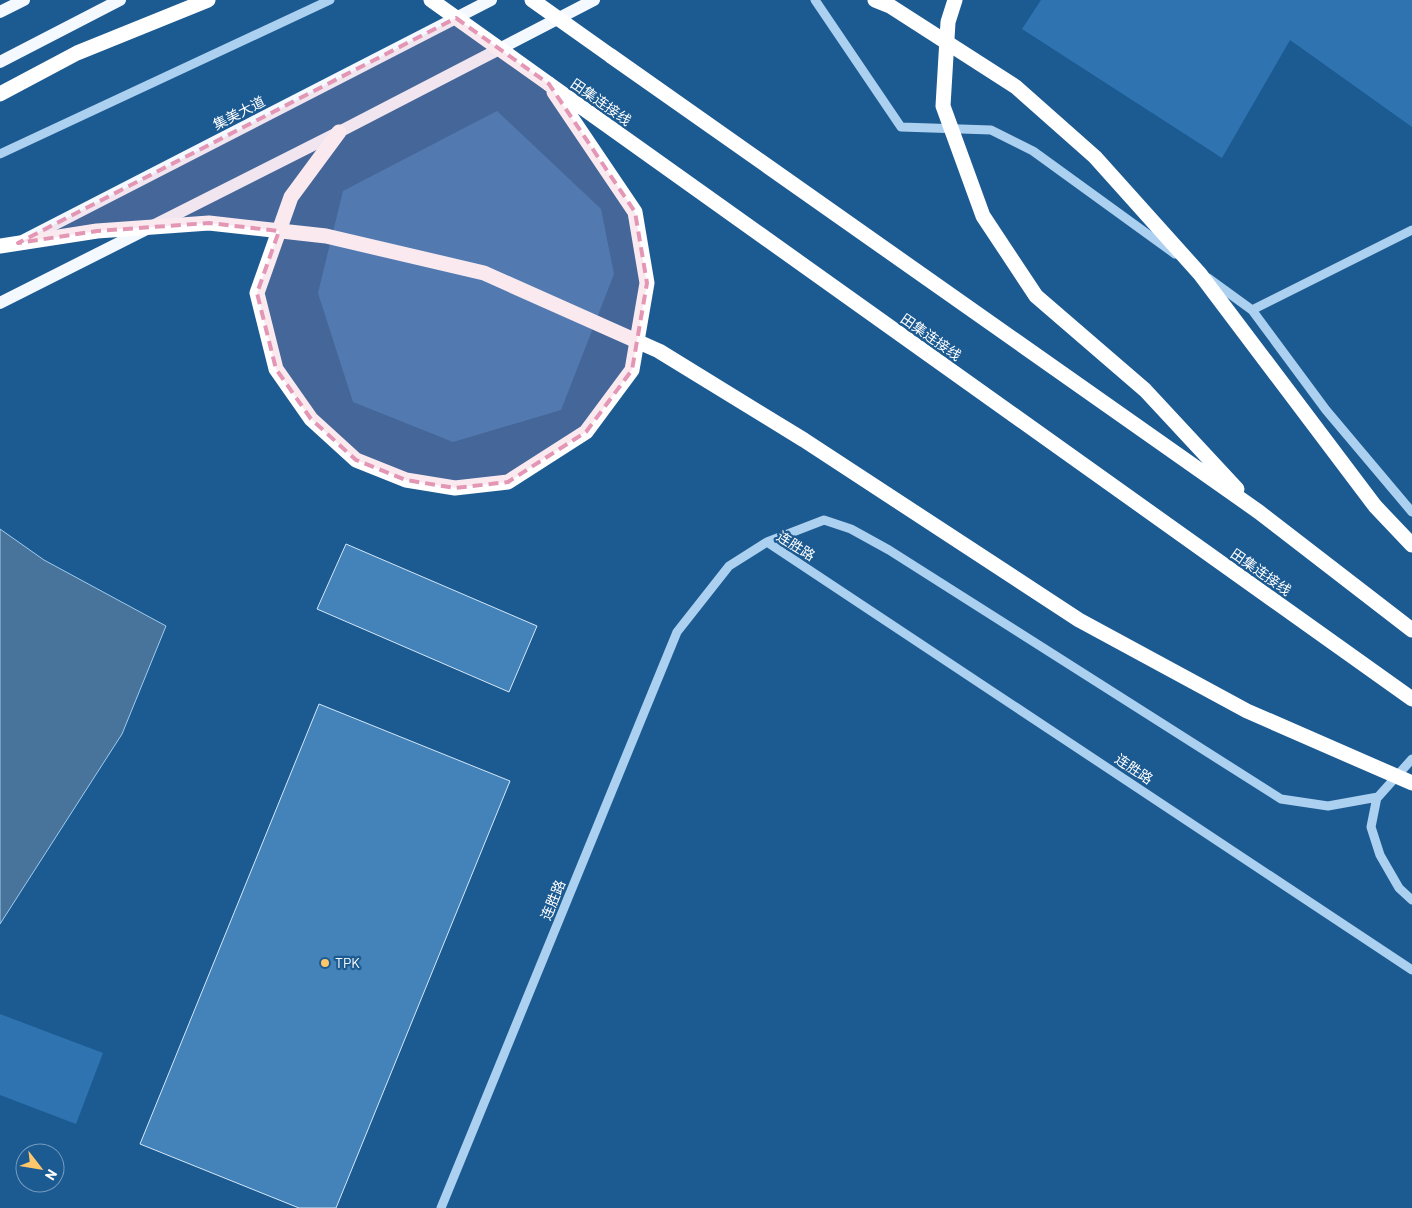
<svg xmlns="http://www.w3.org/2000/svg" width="1412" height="1208" font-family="Barlow,'Noto Sans SC',sans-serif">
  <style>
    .green { fill: #2f74b0 }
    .water { fill: #48739b; stroke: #9fccf0 }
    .building { fill: #4483b9; stroke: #d3e8fa }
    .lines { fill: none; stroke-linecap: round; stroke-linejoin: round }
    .minor { stroke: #acd0ef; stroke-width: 9 }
    .major { stroke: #f4f9ff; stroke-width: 12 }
    .highway { stroke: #fff; stroke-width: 15 }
    .highway-bridge { stroke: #fff; stroke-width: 15 }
    .marked { fill: #e497b5; fill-opacity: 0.2; stroke: #e497b5; stroke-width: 4; stroke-dasharray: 10 6; stroke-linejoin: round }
    .poi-dot { fill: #ffc76a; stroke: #1c5a92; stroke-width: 2 }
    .labels { text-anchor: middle; stroke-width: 4.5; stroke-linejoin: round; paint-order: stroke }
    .street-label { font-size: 14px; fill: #fff; stroke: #1c5a92 }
    .poi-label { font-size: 14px; fill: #fff; stroke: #1c5a92; text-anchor: start }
  </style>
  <rect width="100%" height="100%" fill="#1c5a92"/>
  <path class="green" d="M1041 0H1412V127L1290 40 1222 158 1022 29Z
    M497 111 601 209 614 274 561 410 453 442 353 402 318 293 343 191Z
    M0 1014 103 1053 76 1124 0 1095Z"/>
  <path class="water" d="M0 529 44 560 166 626 122 734 0 924Z"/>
  <path class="building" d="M346 544 537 626 509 692 317 609Z
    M319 704 510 781 336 1208H299L140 1144Z"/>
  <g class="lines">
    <path class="minor" d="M815 0 901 127 991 130 1033 151 1175 254
      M0 154 330 0
      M1208 278 1252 310 1326 410 1412 512
      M1252 310 1412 230
      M767 542 824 520 851 529 889 550 1281 799 1328 806 1378 797 1412 759
      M1377 797 1371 827 1380 855 1399 888 1412 900
      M441 1208 677 632 729 566 767 542 1412 970"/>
    <path class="major" d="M0 12 24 0
      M0 62 120 0
      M24 240 491 0
      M0 303 339 132 594 0"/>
    <path class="highway" d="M955 0 948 22 943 106 983 216 1036 296 1145 390 1237 489
      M611 56 1259 512 1412 630
      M549 84 1412 699
      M0 94 77 53 208 0
      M339 132 291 197 257 293 276 369 311 419 356 460 406 480 455 488 508 482 586 432 632 370 647 283 635 212 554 92"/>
    <path class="highway-bridge" d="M431 0 549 84
      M532 0 611 56
      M875 0 890 6 1016 87 1095 157 1200 274 1375 506 1412 545
      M0 246 97 231 209 223 326 236 484 273 659 351 804 440 1079 620 1247 711 1412 783"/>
  </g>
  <path class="marked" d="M456 18 549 84 635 212 647 283 632 370 586 432 508 482 455 488 406 480 356 460 311 419 276 369 257 293 279 231 209 223 97 231 18 243Z"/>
  <circle class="poi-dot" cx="325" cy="963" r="5"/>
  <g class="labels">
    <g class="street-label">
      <text transform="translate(601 102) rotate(35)" y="5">田集连接线</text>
      <text transform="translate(239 113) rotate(-27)" y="5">集美大道</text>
      <text transform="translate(931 337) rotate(35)" y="5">田集连接线</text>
      <text transform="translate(796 546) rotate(32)" y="5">连胜路</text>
      <text transform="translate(1261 572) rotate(35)" y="5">田集连接线</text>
      <text transform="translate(1134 769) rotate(34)" y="5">连胜路</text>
      <text transform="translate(553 900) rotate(-68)" y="5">连胜路</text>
    </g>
    <g class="poi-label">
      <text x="335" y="968">TPK</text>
    </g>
  </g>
  <g transform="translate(40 1168) rotate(121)"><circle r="24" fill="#1c5a92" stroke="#779cbe"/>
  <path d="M0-4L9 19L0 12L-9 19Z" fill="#ffc76a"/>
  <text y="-8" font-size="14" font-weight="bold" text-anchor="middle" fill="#ffffff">N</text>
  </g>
</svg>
